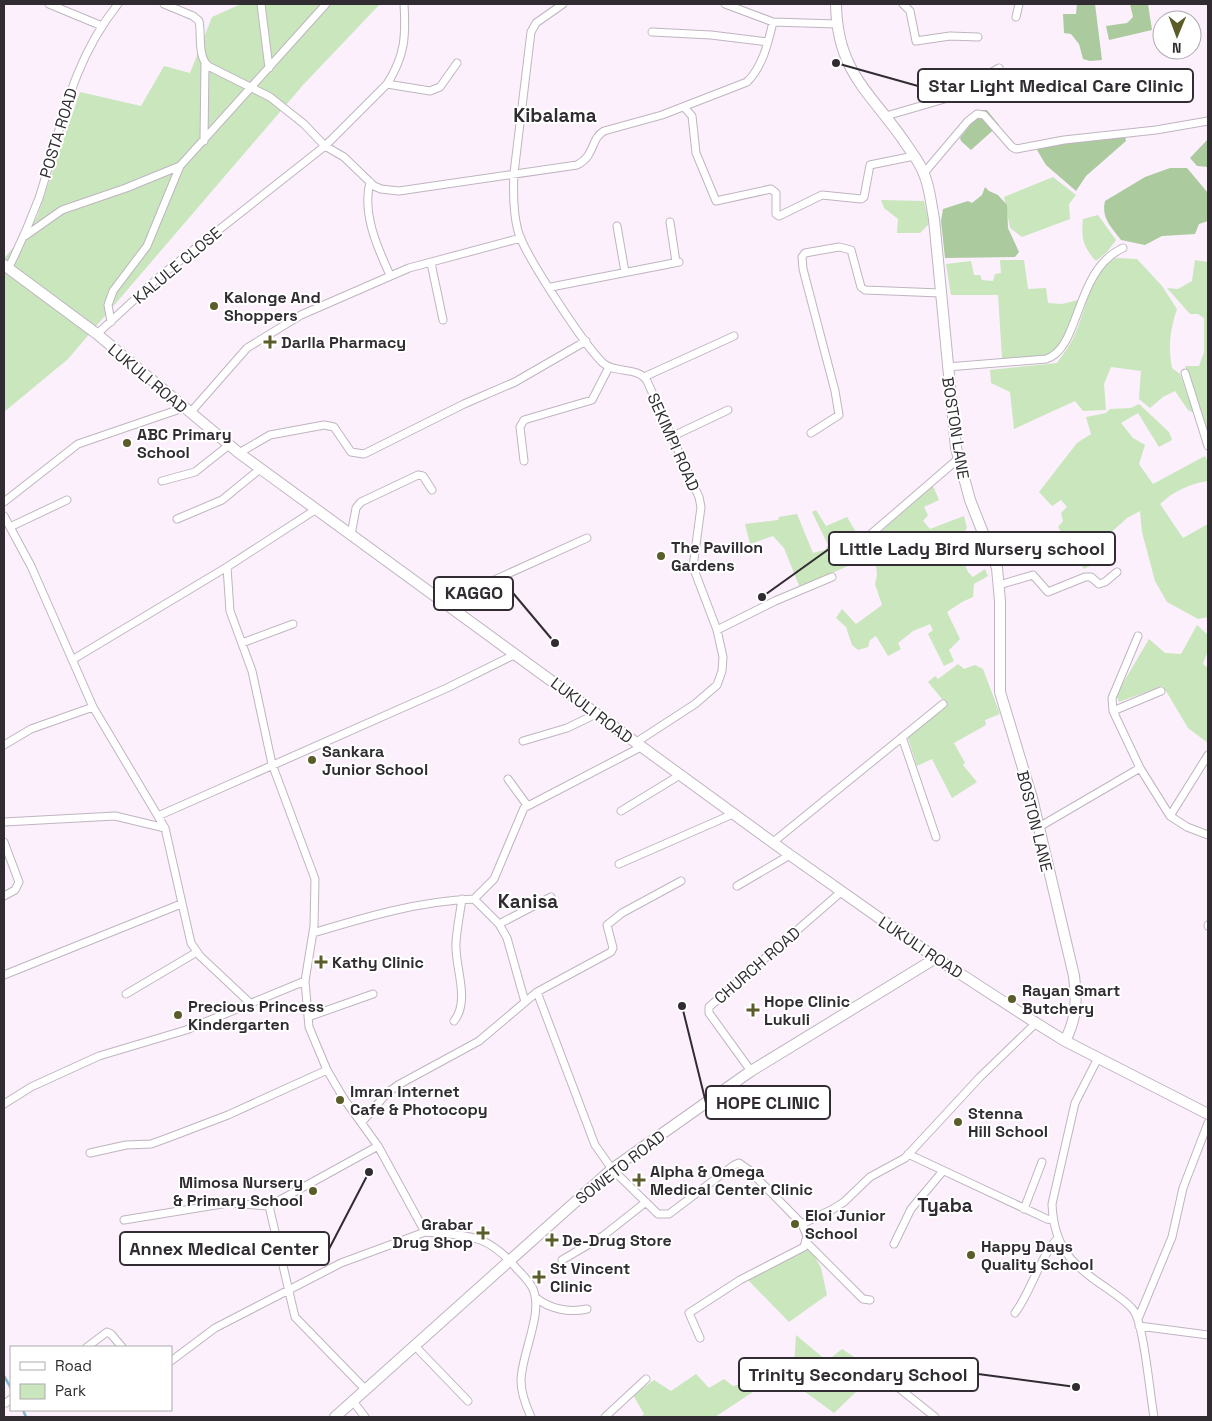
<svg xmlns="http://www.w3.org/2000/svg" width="1212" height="1421" font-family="'Space Grotesk',sans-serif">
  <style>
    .green { fill: #c9e6bd }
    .forest { fill: #abca9d }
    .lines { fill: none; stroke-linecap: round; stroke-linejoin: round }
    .stream { stroke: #83b6d4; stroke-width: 2.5 }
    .street-casing { stroke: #bfb5c0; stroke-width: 9 }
    .secondary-casing { stroke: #bfb5c0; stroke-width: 12 }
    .street { stroke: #fff; stroke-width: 7 }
    .secondary { stroke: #fff; stroke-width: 10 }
    .poi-dot { fill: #5a5c29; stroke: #fff; stroke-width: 2 }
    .labels { text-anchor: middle; stroke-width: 4; stroke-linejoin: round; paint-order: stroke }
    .street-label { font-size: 16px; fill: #302c31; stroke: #fff }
    .poi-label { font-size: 16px; font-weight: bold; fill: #302c31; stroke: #fff; text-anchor: start }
    .quarter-label { font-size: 19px; font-weight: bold; fill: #302c31; stroke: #fff }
    .leader { fill: none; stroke: #302c31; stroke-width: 2 }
    .callout-dot { fill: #302c31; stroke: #fff; stroke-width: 2 }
    .callout { fill: #fff; stroke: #302c31; stroke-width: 2 }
    .callout-label { font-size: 18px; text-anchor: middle; font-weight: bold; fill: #302c31 }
  </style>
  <rect width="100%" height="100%" fill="#fbf0fc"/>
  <path class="green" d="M241 4H380L303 85 68 359 4 412V259L37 217 80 92 141 106 164 66 190 73 212 17Z
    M1053 177 1076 195 1069 204 1070 219 1022 237 1010 228 1004 197Z
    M881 200 924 201 929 224 920 233H897L898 219 884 208Z
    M1098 215 1116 240 1107 252 1096 261C1083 247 1081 238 1083 219Z
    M1116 258 1137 259 1162 286 1177 309C1170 330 1168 346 1172 368L1180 374 1194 413 1188 410 1175 391 1163 397 1150 408 1139 399 1141 371 1111 367 1104 384 1106 410 1083 411 1075 401 1014 429 1010 392 991 383 990 370 1057 363C1063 354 1070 346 1074 336 1088 308 1087 276 1116 258Z
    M1000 260H1024L1028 289 1046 288 1048 303 1062 304 1078 300C1073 312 1068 334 1062 344 1050 361 1020 358 1002 358L998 295H951L946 264 971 261 974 275H980L982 280 993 281 995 274 1001 273Z
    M1195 260 1208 262V438L1185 366H1199L1204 352V318L1198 314H1190L1167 288 1178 289 1192 281Z
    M1139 404 1169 432 1172 440 1159 447 1138 413 1121 423 1133 438 1145 445 1139 464 1153 484 1205 456 1208 462V481C1189 484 1174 491 1160 504L1183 538 1208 524V617L1198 619 1167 602 1155 581 1142 532 1140 511 1127 518 1097 545 1105 558 1084 569 1058 527 1063 521 1061 513 1067 507 1061 500 1052 506 1039 492 1077 443 1091 434 1086 417 1106 413 1110 409 1131 408Z
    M933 486 939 500 924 507 928 515 923 521 930 529 964 516 967 528 963 533 965 538 960 540 963 548 971 543 975 551 962 558 968 572 973 577 985 569 988 576 974 584 973 597 962 602 947 612 960 639 949 650 954 661 944 666 928 634 933 630 930 624 913 631 898 643 901 649 888 656 876 636 870 640 868 647 858 650 852 645 846 627 836 618 842 609 856 624 882 605 875 584 877 575 875 553 871 540Z
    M816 510 826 526 847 517 864 545 851 555 852 564 800 588 784 548 773 536 750 544 745 524 778 520 779 517 797 514 813 553 825 550 828 545 812 512Z
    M1197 625 1208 635V650L1203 664 1208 668V743L1188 728 1163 686 1119 702 1116 695 1149 639 1165 653 1181 654Z
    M958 664 964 669 975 665 983 669 1000 714 985 720 986 725 954 743 965 763 963 765 977 782 952 798 932 759 917 766 907 735 945 708 947 705 928 682 935 676 938 679Z
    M809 1246 821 1268 827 1295 789 1322 747 1279Z
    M796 1335 827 1361 842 1349 877 1372 834 1413 793 1383Z
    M696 1374 709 1388 724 1379 733 1386 749 1382 756 1390 715 1417H641L644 1414 633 1395 654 1380 671 1391Z"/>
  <path class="forest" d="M1077 4H1095L1102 60 1090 61 1083 59 1079 44 1071 34 1064 33 1063 14H1076Z
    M1130 4H1148L1152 30 1109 40 1106 26 1127 23 1133 17Z
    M982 110H987L999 125 971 150 961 141 960 138Z
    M1125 136 1126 141 1086 176 1076 191 1046 165 1037 150 1044 145Z
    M1208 139V167L1197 166 1190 158Z
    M1170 168H1187L1208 193V221L1199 224 1195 234 1162 236 1145 245 1121 240C1111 227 1101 218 1105 201L1145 177Z
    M985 187 989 191 998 195 1007 205 1008 228 1019 252 1015 257 945 258 941 221 943 209 968 201 972 203 982 195Z"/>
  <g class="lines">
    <path class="stream" d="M4 1376 11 1388
      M23 1410 26 1417"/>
    <defs>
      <path id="street" d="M49 4 102 26
        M164 4 193 16 199 21C202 35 197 55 208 66L270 97 304 124 325 146 344 157 374 186 381 189 399 191 577 165C596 155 590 139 604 131L662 115 747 82C763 66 768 43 773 22L836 24
        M261 4 269 68
        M563 4 536 23 531 32 514 173C513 192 513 212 518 231 524 254 585 346 603 363 615 374 638 366 647 381L699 497 701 507 693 567 717 630 723 657 722 671 717 685 695 704 635 743
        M725 4 773 22
        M903 4 910 11 916 41 950 36 978 37
        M1016 17 1019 4
        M652 32 711 35 768 42
        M387 84 430 91 440 87 457 63
        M684 107 692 116 696 153 716 201 771 189 776 193V214L779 216 822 195 861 199 864 197 870 165 914 156
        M886 116 948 98 999 68
        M204 141 205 63
        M924 173 968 121 977 114 984 115 1012 147 1016 149 1064 140 1156 130 1208 121
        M370 182C362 213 377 247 390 275
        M670 222 676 262
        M617 226 625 272
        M25 236 62 210 126 188 180 166
        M431 263 443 320
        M8 269C20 245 30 222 39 198 62 127 70 64 118 4
        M551 287 679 262
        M111 322 108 305 113 291 147 246 180 166 326 4
        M97 334 159 277 325 146 387 84C405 56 406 36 404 4
        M947 367 1046 359C1081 349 1074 270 1123 248
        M1185 373 1208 446
        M644 377 734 336
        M190 413 247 348 301 315 409 268 521 238
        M811 433 839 415 835 391 803 269 802 257 805 253 839 247 851 250 861 287 865 290 940 293
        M671 437 728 410
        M239 453 270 435 324 425 334 427 351 452 364 454 464 404 515 382 586 341
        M524 461 520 427 524 420 592 400 609 367
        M162 481 195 472 229 445
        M4 502 78 444 183 408
        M4 516 31 566 93 707 165 828 191 943 200 956 249 1002
        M177 519 222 500 260 469
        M10 527 67 500
        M351 535 356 508 361 502 418 475 423 476 432 490
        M864 540 958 459
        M227 567 230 611 252 671 272 764 315 879 314 926 305 981 309 1027 327 1070 344 1099 378 1146 425 1232C469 1236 487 1233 517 1269 522 1274 528 1280 532 1287 545 1311 521 1354 521 1381 521 1393 526 1406 531 1417
        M999 585 1033 575 1048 592 1085 577H1091L1099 584 1105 582 1117 572
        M459 613 476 588 481 586 587 538
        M717 630 775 601 832 577
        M1138 636 1112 698 1113 711 1140 768
        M242 643 293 624
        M72 660 227 567 315 510
        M1113 711 1161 691
        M902 737 936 837
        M523 741 567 728 596 714
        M4 745 31 729 93 707
        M508 779 527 805
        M621 811 680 775
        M158 816 447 688 516 654
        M1170 816 1208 755
        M4 822 115 816 165 828
        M1039 827 1140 768 1170 816 1187 827 1208 835
        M4 842 19 882 15 890 4 896
        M772 843 943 704
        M619 864 733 814
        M737 886 790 855
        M474 899 499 924 507 938 525 1002
        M499 924 551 897
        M1208 926V925
        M313 933C366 917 419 901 474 899L494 879 524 808 641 747
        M4 975 181 904
        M537 992 595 1145 612 1169 658 1214H669L734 1165 739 1163 749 1170 802 1224 807 1236 804 1247 740 1280 689 1313 700 1338
        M126 994 197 952
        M308 1017 373 994
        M454 1021C471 1000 454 966 456 942 457 928 460 913 462 899
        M1098 1058 1075 1103 1052 1204C1054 1249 1073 1266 1108 1289 1116 1295 1129 1303 1134 1311 1144 1326 1150 1395 1154 1417
        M751 1071 709 1013V1007L841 892
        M4 1104 31 1087 99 1056 186 1030 305 981
        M362 1122 387 1093 398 1085 479 1041 537 992 611 952 613 948 607 925 622 913 681 881
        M90 1153 126 1145 151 1144 165 1139 228 1115 327 1070
        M908 1154 1047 1219 1053 1220
        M269 1206 295 1317 365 1389
        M1024 1209 1042 1162
        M124 1220 228 1203 269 1206 378 1146
        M802 1224 833 1209 844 1202 870 1177 905 1158 980 1077 1036 1023
        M807 1243 863 1299 870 1300
        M894 1244 911 1209 943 1171
        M562 1260 603 1236 646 1202
        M535 1297C549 1309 569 1313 587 1309
        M1015 1313C1032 1290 1039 1258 1058 1238
        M1138 1319 1172 1237 1183 1188 1208 1123
        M1139 1326 1208 1335
        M414 1345 468 1401
        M87 1347 107 1332 111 1334 122 1347
        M171 1361 215 1328 341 1263 425 1232
        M890 1381 935 1417
        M352 1400 365 1417
        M6 1403 11 1399
        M605 1417 646 1379"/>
      <path id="secondary" d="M836 4C837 71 869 91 904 141 911 152 920 162 924 174 930 188 931 204 934 219L956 448 970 500 997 568 1000 601V692L1032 798 1074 976C1077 1002 1077 1017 1065 1041
        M4 265 97 334 239 453 790 855 936 958 1036 1023 1065 1041 1208 1114
        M335 1417 612 1169 751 1071 936 958"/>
    </defs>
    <use href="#street" class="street-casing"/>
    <use href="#secondary" class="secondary-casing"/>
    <use href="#street" class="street"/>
    <use href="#secondary" class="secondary"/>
  </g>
  <g class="poi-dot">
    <circle cx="214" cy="306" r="5"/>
    <path d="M267.5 334.5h5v5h5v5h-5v5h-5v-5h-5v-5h5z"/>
    <circle cx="127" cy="443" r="5"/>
    <circle cx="661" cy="556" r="5"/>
    <circle cx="312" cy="760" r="5"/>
    <path d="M318.5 954.5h5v5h5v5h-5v5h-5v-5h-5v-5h5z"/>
    <circle cx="1012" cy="999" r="5"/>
    <path d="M750.5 1002.5h5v5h5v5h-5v5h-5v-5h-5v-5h5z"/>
    <circle cx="178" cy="1015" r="5"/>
    <circle cx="340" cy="1100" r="5"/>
    <circle cx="958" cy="1122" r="5"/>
    <path d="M636.5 1172.5h5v5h5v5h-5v5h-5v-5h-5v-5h5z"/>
    <circle cx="313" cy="1191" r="5"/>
    <circle cx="795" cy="1224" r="5"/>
    <path d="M480.5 1225.5h5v5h5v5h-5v5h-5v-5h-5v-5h5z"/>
    <path d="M549.5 1232.5h5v5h5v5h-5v5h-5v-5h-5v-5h5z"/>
    <circle cx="971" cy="1255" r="5"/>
    <path d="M536.5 1269.5h5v5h5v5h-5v5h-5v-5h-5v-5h5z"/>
  </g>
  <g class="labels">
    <g class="street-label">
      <text transform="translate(58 133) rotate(-73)" y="6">POSTA ROAD</text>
      <text transform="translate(177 265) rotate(-40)" y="6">KALULE CLOSE</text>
      <text transform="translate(148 378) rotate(40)" y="6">LUKULI ROAD</text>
      <text transform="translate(956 428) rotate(81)" y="6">BOSTON LANE</text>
      <text transform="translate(674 442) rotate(66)" y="6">SEKIMPI ROAD</text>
      <text transform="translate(592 710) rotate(37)" y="6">LUKULI ROAD</text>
      <text transform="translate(1035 821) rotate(76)" y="6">BOSTON LANE</text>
      <text transform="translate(921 947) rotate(34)" y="6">LUKULI ROAD</text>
      <text transform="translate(757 965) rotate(-41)" y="6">CHURCH ROAD</text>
      <text transform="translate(620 1167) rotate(-38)" y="6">SOWETO ROAD</text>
    </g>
    <g class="poi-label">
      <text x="224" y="303">Kalonge And<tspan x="224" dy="18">Shoppers</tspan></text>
      <text x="281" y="348">Darlla Pharmacy</text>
      <text x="137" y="440">ABC Primary<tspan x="137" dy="18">School</tspan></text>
      <text x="671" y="553">The Pavillon<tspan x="671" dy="18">Gardens</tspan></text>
      <text x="322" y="757">Sankara<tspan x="322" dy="18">Junior School</tspan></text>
      <text x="332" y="968">Kathy Clinic</text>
      <text x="1022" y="996">Rayan Smart<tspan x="1022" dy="18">Butchery</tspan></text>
      <text x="764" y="1007">Hope Clinic<tspan x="764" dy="18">Lukuli</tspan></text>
      <text x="188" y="1012">Precious Princess<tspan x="188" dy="18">Kindergarten</tspan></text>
      <text x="350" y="1097">Imran Internet<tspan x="350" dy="18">Cafe &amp; Photocopy</tspan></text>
      <text x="968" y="1119">Stenna<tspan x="968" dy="18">Hill School</tspan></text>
      <text x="650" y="1177">Alpha &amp; Omega<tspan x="650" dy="18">Medical Center Clinic</tspan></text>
      <text x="303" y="1188" text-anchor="end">Mimosa Nursery<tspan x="303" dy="18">&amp; Primary School</tspan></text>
      <text x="805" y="1221">Eloi Junior<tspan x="805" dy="18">School</tspan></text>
      <text x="473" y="1230" text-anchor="end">Grabar<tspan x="473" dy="18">Drug Shop</tspan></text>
      <text x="562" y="1246">De-Drug Store</text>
      <text x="981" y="1252">Happy Days<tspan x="981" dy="18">Quality School</tspan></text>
      <text x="550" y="1274">St Vincent<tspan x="550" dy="18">Clinic</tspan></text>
    </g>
    <g class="quarter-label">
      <text x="555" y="122">Kibalama</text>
      <text x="528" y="908">Kanisa</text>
      <text x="945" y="1212">Tyaba</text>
    </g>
  </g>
  <path class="leader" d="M836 63L918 86M762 597L829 549M555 643L513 593M682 1006L706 1103M369 1172L329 1249M1076 1387L978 1374"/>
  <g class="callout-dot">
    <circle cx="836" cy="63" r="5"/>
    <circle cx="762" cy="597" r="5"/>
    <circle cx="555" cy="643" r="5"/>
    <circle cx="682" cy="1006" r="5"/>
    <circle cx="369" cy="1172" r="5"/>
    <circle cx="1076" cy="1387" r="5"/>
  </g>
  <g class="callout">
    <rect x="918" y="69" width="275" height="33" rx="5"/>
    <rect x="829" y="532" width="286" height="33" rx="5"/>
    <rect x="434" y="577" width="79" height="33" rx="5"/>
    <rect x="706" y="1086" width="124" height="33" rx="5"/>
    <rect x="120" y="1232" width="209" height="33" rx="5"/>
    <rect x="739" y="1358" width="239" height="33" rx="5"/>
  </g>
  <g class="callout-label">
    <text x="1056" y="92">Star Light Medical Care Clinic</text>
    <text x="972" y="555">Little Lady Bird Nursery school</text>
    <text x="474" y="599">KAGGO</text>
    <text x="768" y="1109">HOPE CLINIC</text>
    <text x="224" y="1255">Annex Medical Center</text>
    <text x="858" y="1381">Trinity Secondary School</text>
  </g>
  <rect width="1212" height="1421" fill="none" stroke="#302c31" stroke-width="10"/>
  <rect x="10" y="1346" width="162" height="65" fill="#ffffff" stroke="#acabad"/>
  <rect x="20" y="1362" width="25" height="8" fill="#ffffff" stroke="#acabad"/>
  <text x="55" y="1371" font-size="15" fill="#302c31">Road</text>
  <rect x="20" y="1384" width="25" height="15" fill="#c9e6bd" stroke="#acabad"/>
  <text x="55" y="1396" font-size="15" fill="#302c31">Park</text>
  <g transform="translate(1177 35) rotate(181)"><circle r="24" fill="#ffffff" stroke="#acabad"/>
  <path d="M0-4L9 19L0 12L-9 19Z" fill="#5a5c29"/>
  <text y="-8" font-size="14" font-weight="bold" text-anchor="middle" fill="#302c31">N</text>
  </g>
</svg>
